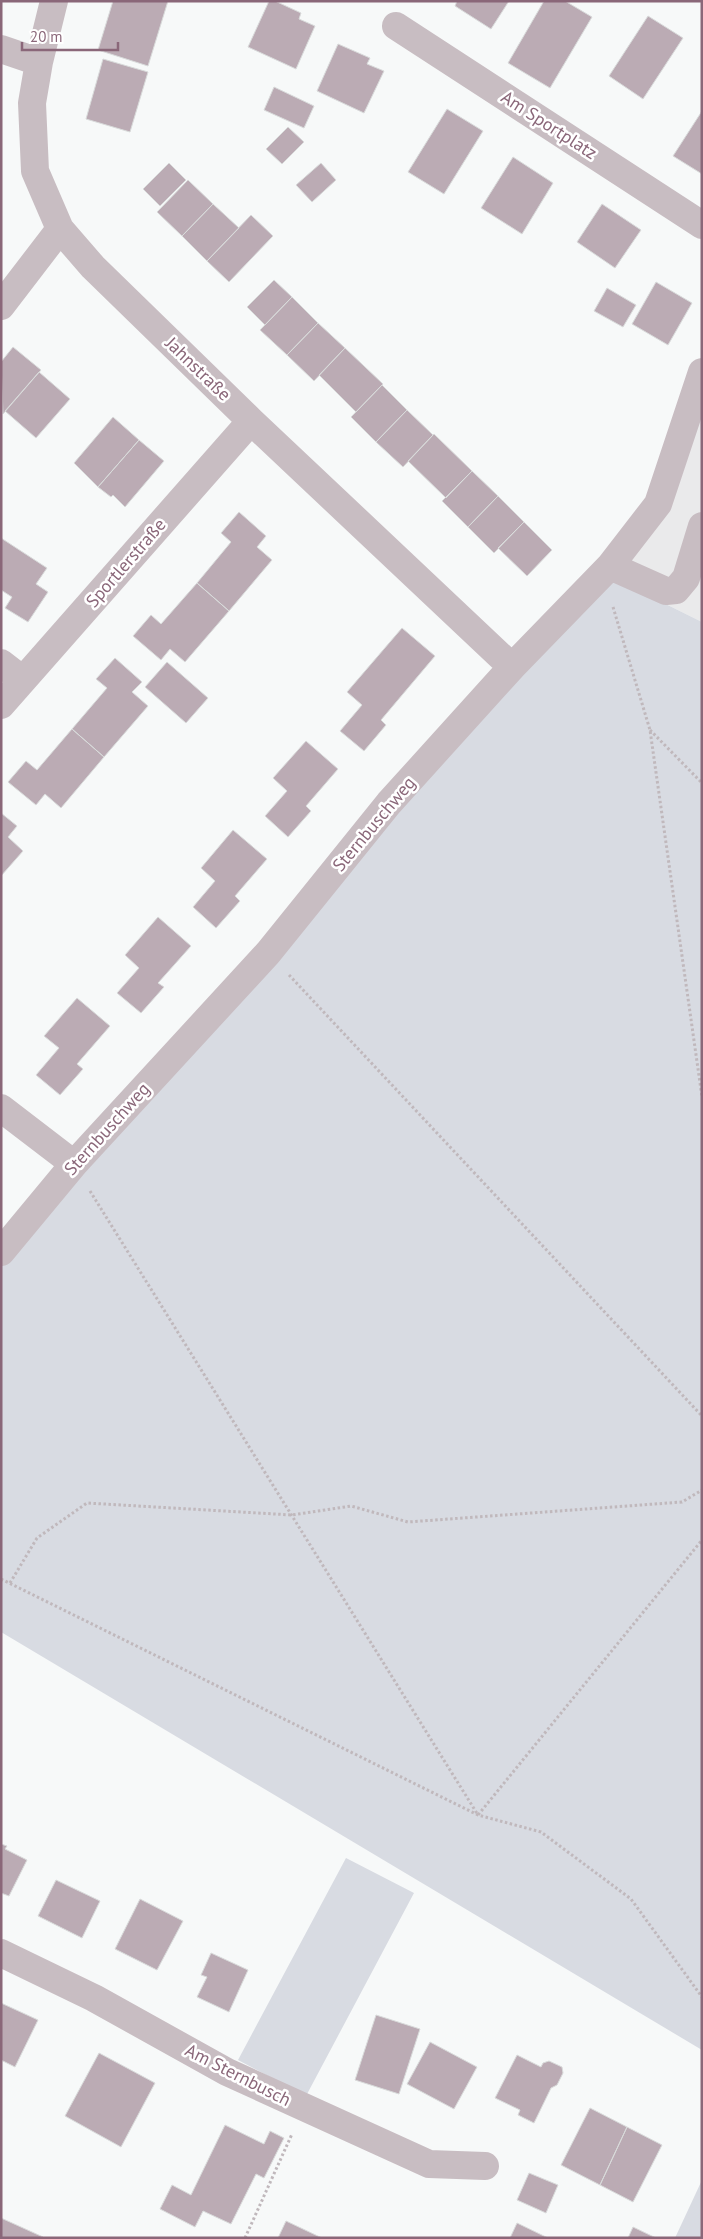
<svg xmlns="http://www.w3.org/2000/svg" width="703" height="2239" font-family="'PT Sans',sans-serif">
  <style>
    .built { fill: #eaeaeb }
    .green { fill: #d8dbe2 }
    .building { fill: #bbabb4; stroke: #d9dbdb }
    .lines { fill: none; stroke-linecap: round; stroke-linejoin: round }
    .path { stroke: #c0b8bc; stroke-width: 3; stroke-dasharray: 2.5 2.5; stroke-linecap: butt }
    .minor { stroke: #c8bdc2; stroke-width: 28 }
    .labels { text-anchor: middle; stroke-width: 5; stroke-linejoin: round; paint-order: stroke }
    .street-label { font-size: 18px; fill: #8a6779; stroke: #fff }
  </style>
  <rect width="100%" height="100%" fill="#f7f9f9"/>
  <path class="built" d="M702 372V622L603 573 658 504Z"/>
  <path class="green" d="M603 573 702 622V2050L1 1632V1252Z
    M346 1858 414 1893 306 2096 238 2060Z
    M702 2180V2238H675Z"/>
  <path class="building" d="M113 1H168L148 66 98 50Z
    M269 1H275L301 13 299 19 315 26 296 69 248 47Z
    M457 1H509L491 29 455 6Z
    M544 1H565L592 17 550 88 508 63Z
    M648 16 683 38 643 99 609 76Z
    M338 44 370 58 367 64 384 71 364 113 317 91Z
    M103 59 148 72 130 132 86 119Z
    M274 87 314 106 304 128 264 110Z
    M447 109 483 131 444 194 408 172Z
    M702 111V174L673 156Z
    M288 127 304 142 282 164 266 149Z
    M513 157 553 183 522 234 481 208Z
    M169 163 186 180 160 206 143 189Z
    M321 163 336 180 312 202 296 185Z
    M188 180 213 204 182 236 157 212Z
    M213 204 239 228 207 261 182 236Z
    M602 204 641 230 615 268 577 242Z
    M251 215 273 236 229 282 207 261Z
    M274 280 292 297 265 325 247 307Z
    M656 282 692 303 668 345 632 324Z
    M607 288 636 305 623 327 594 311Z
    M292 297 318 323 287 355 260 330Z
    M318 323 345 348 314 381 287 355Z
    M13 347 41 370 3 414 1 362Z
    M345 348 383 384 356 412 319 375Z
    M39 372 70 399 36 438 5 411Z
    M382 385 407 410 376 442 351 417Z
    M407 410 433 435 403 467 376 442Z
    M113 417 139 440 98 487 74 463Z
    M434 434 472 471 446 498 408 461Z
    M139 440 164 461 125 507 113 495 111 497 98 487Z
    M472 471 498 496 468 527 442 501Z
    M498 496 524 522 494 553 468 527Z
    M239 512 266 536 257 547 272 560 229 611 197 583 231 542 221 533Z
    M524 522 552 550 527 576 498 548Z
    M1 538 47 568 36 584 48 592 28 622 5 608 12 597 1 590Z
    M197 583 229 611 185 662 170 649 161 660 133 636 151 615 161 624Z
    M402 628 435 656 381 720 386 725 364 751 340 731 362 705 347 692Z
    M115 658 142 682 132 692 148 706 104 757 72 729 107 688 96 679Z
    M167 662 208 698 186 723 145 687Z
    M72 729 104 757 61 808 45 794 36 805 8 782 26 761 37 770Z
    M306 741 338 769 306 806 311 811 288 837 265 816 287 791 273 778Z
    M1 813 17 826 8 837 23 851 1 876Z
    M233 830 267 859 235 896 240 901 216 928 193 907 215 881 201 868Z
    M158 917 191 946 158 983 164 987 141 1013 117 993 139 968 125 955Z
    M77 998 110 1026 77 1064 83 1069 60 1095 36 1075 59 1048 44 1036Z
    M1 1844 7 1846 5 1849 27 1860 9 1896 1 1893Z
    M56 1880 100 1901 82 1938 38 1916Z
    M140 1899 183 1921 157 1970 115 1949Z
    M211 1953 248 1970 229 2012 197 1997 207 1977 201 1975Z
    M1 2003 38 2020 15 2067 1 2060Z
    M376 2015 420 2029 399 2094 355 2080Z
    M430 2042 477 2067 454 2109 407 2084Z
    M99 2053 155 2083 121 2147 65 2116Z
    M517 2055 541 2067 543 2063 549 2061 562 2067 563 2073 557 2085 551 2088 534 2123 518 2115 520 2110 495 2098Z
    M590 2108 627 2127 600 2185 561 2165Z
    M225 2125 264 2144 270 2131 284 2138 264 2178 256 2174 231 2224 203 2211 195 2227 160 2209 172 2185 191 2195Z
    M627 2127 662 2145 633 2202 600 2185Z
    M529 2173 558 2185 546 2213 517 2200Z
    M1 2218 43 2237V2238H1Z
    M286 2221 322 2238H278Z
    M517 2223 548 2238H510Z
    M633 2227 656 2238H628Z"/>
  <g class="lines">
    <path class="path" d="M613 607 650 730 702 1097
      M650 730 702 783
      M289 975 702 1416
      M90 1191 478 1815 702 1540
      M1 1579 478 1815 541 1832 631 1899 702 1997
      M10 1583 37 1538 87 1503 292 1515 351 1506 408 1522 682 1502 702 1490
      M245 2238 292 2134"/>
    <path class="minor" d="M54 1 39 62 32 103 35 171 60 229 93 267 251 421 512 667
      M396 26 702 225
      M1 49 39 62
      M1 306 60 229
      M610 566 666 591 676 590 686 578 702 526
      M1 663 23 680
      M1 705 251 421
      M1 1108 74 1164
      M1 1252 74 1164 268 953 389 803 512 667 610 566 658 504 702 372
      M1 1953 94 1998 227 2072 429 2164 485 2166"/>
  </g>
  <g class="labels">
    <g class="street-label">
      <text transform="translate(549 125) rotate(33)" y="6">Am Sportplatz</text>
      <text transform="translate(198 369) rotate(44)" y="6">Jahnstraße</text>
      <text transform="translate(126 563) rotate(-49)" y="6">Sportlerstraße</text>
      <text transform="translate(374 824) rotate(-50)" y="6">Sternbuschweg</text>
      <text transform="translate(107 1129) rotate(-48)" y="6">Sternbuschweg</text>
      <text transform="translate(238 2075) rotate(27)" y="6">Am Sternbusch</text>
    </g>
  </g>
  <rect width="703" height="2239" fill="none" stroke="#8a6779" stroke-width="5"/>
  <path d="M22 42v8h96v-8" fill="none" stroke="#8a6779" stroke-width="2.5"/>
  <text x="30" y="42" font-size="15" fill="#8a6779" stroke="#ffffff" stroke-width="4" paint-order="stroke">20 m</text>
</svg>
